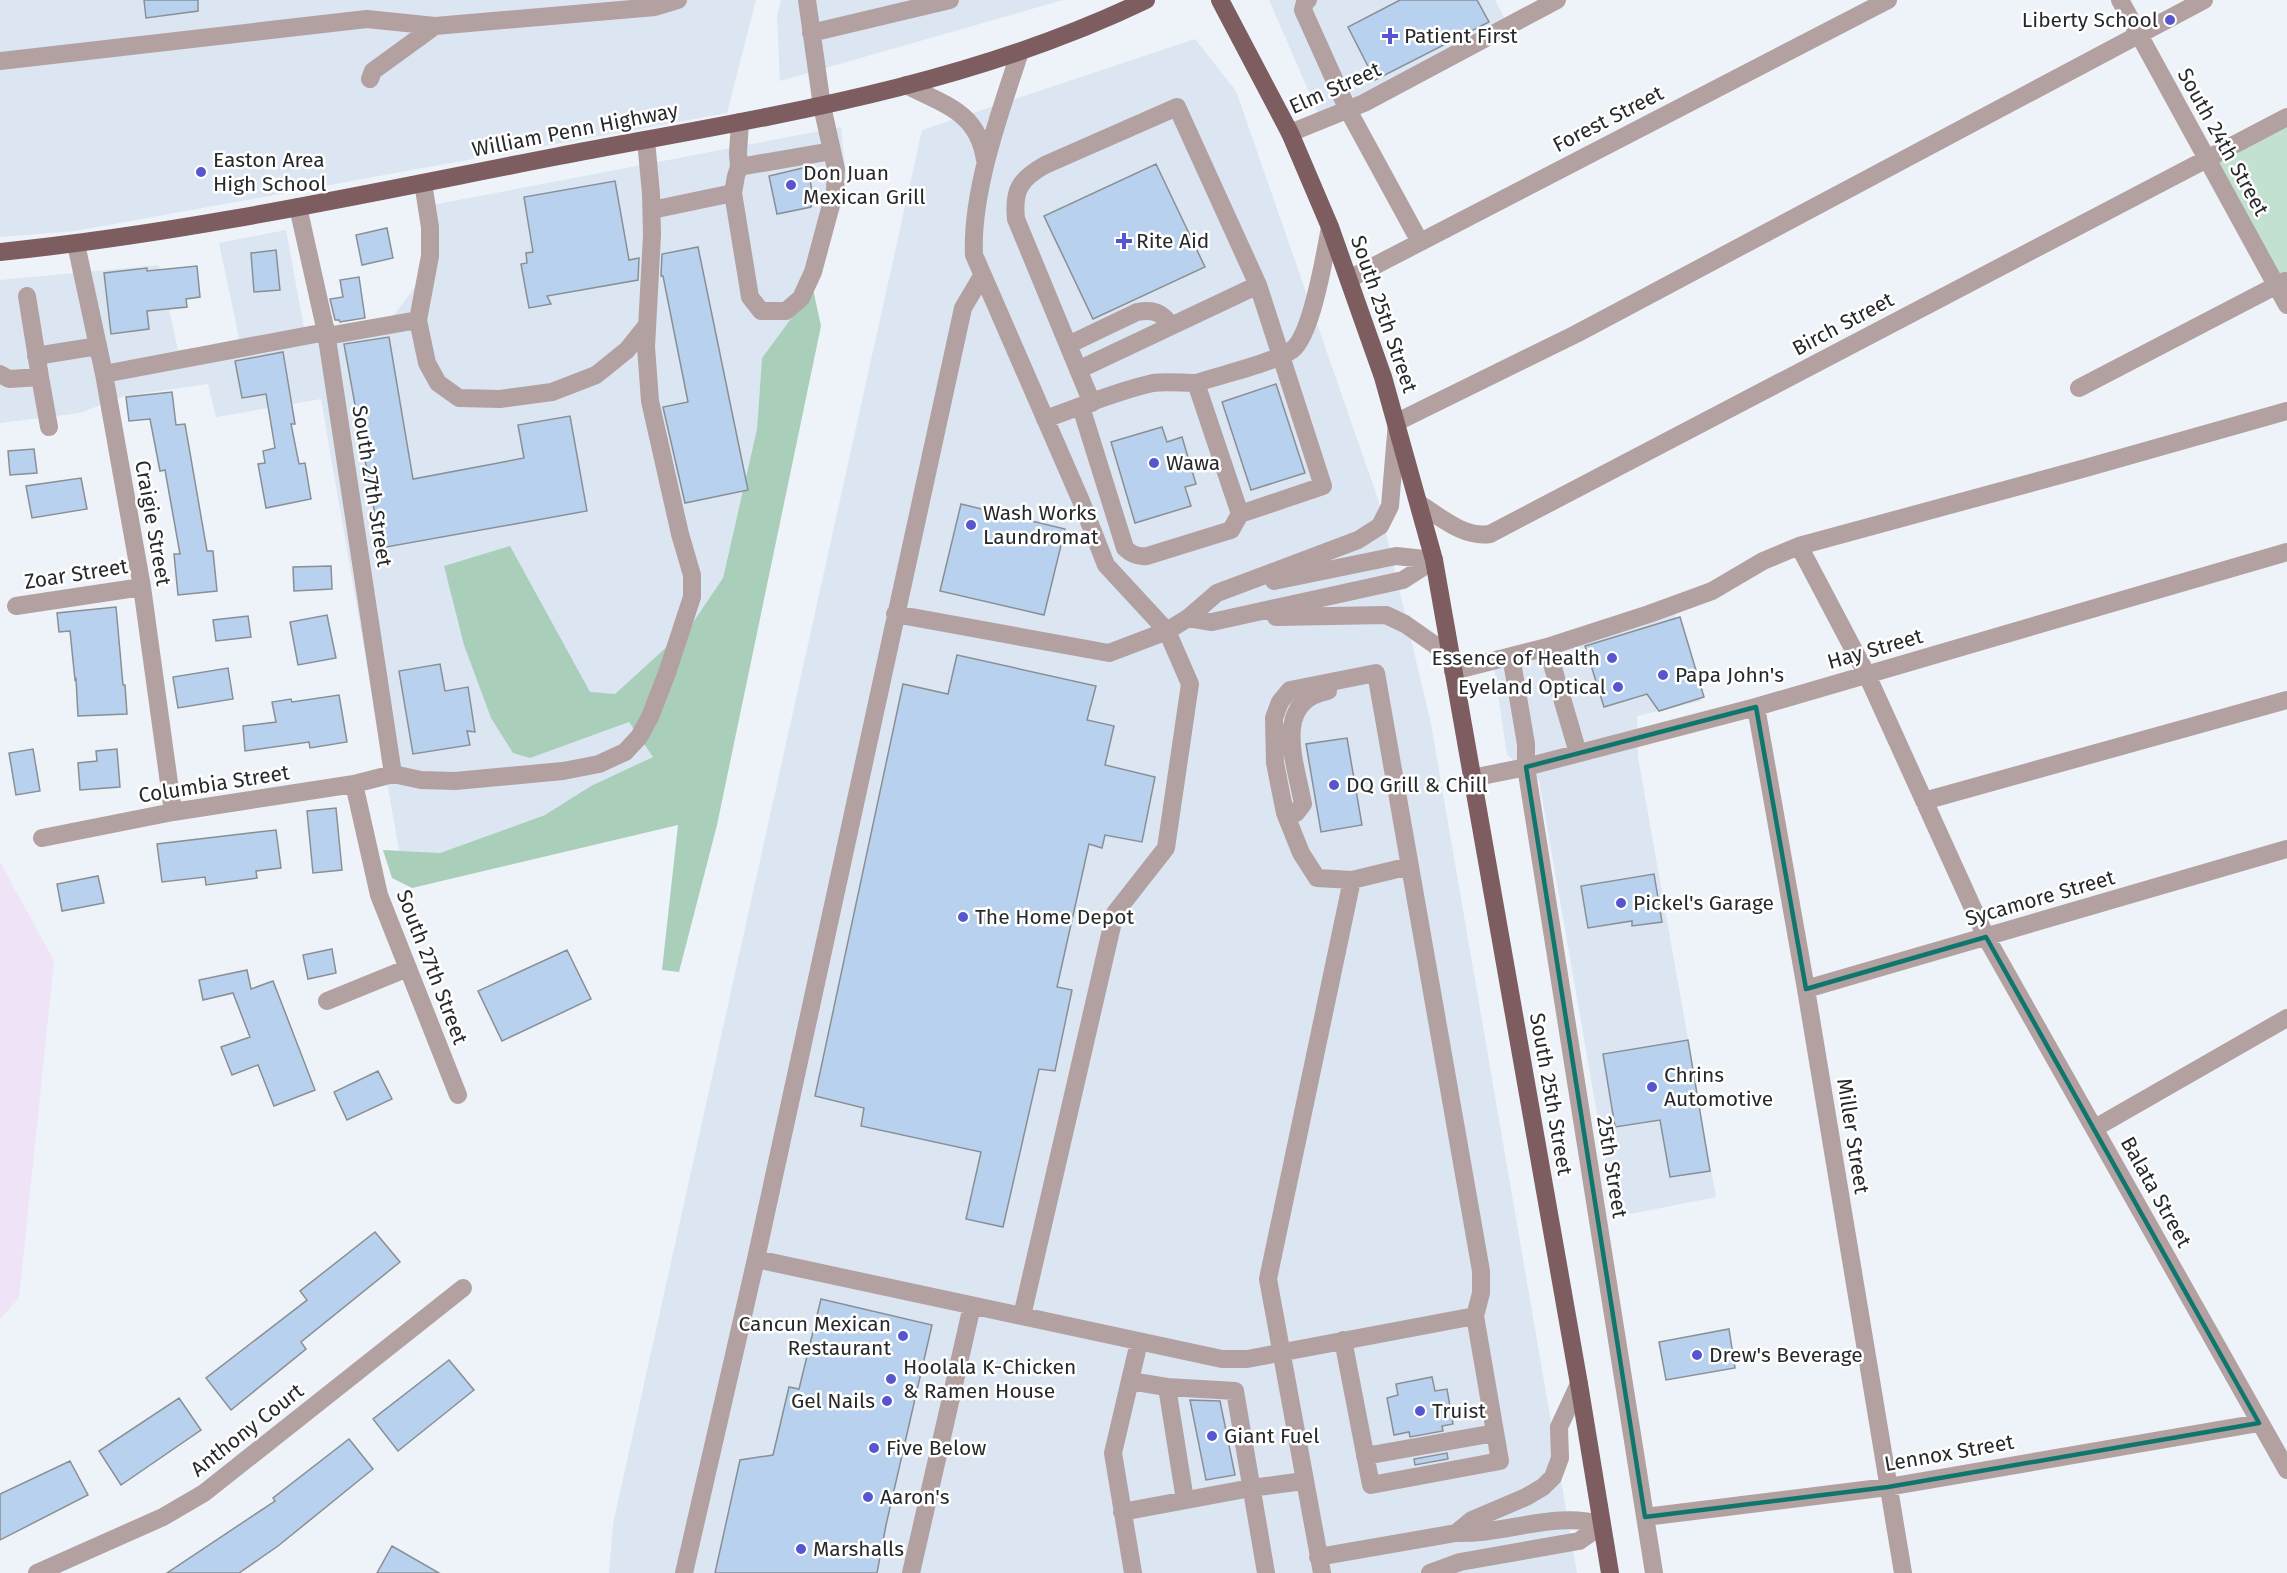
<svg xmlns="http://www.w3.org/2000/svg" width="2287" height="1573" font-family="'Fira Sans',sans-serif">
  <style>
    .built { fill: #dbe6f2 }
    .industrial { fill: #efe3f7 }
    .green { fill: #c2e1d0 }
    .forest { fill: #a9ceba }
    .building { fill: #b7d1ee; stroke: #8a8f94; stroke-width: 1.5 }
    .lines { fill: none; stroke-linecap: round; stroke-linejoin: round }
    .minor { stroke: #b3a0a1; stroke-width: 18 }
    .major { stroke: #7d5d5f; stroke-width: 18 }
    .marked { fill: none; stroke: #0f766e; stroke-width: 4.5; stroke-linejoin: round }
    .poi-dot { fill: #5856ce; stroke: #fff; stroke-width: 2 }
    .labels { text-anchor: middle; stroke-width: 5; stroke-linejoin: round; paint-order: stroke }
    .poi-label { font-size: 21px; fill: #27292b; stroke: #fff; text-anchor: start }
    .street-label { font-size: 21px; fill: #27292b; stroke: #fff }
  </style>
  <rect width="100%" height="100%" fill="#edf3f8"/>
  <path class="built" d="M0 0H756L727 113 76 231 0 237Z
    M781 0H1063L780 81 777 17Z
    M1269 0H1495L1511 31 1323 124Z
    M1195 39 1236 91 1378 499 1431 724 1577 1573H609L613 1524 922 130Z
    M841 127 847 189 813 289 762 358 757 429 723 578 684 780 545 815 440 853 399 851 321 399 216 417 208 384 124 396 80 413 0 423V280L159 265 178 350 240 343 219 243 286 230 304 328 386 326 428 269 427 206Z
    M1673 608 1701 701 1637 716 1638 757 1716 1197 1615 1217 1539 780 1507 755 1493 661Z"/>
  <path class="industrial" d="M0 862 54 961 19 1298 0 1319Z"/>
  <path class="green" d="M2287 117V280L2276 286 2206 159Z"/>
  <path class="forest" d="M813 289 821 326 717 825 679 972 662 970 678 825 412 888 392 878 383 850 440 853 545 815 591 786 653 757 629 722 530 758 513 753 491 718 464 645 444 566 510 546 590 692 615 694 692 624 723 578 757 429 762 358Z"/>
  <path class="building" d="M144 0H198V11L146 18Z
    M1400 0H1477L1489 22 1375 80 1348 27Z
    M1156 164 1205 267 1093 319 1044 216Z
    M807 167 813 195 811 207 777 214 769 176Z
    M615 181 629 260 639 258 638 280 547 296 551 304 529 308 521 264 527 263 526 253 533 252 524 197Z
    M387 228 393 258 362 265 356 235Z
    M698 247 748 490 685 503 663 407 688 402 663 276H661L662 254Z
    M276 250 280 290 254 292 251 253Z
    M197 266 200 297 186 299 187 307 147 311 149 329 111 334 104 273 147 268V271Z
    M359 277 365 318 340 322 339 320H335L330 299 343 297 340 280Z
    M389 337 413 479 524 458 518 425 570 416 587 511 381 548 344 344Z
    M283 352 295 424H291L299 464 305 463 311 499 266 508 258 464 265 463 263 451 275 448 266 394 242 398 235 361Z
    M1276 384 1305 473 1251 490 1222 402Z
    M172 392 176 425 185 424 207 551H213L217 591 178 595 174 554H180L165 470 160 471 150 419 129 421 126 397Z
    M1162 427 1167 442 1182 437 1196 484 1185 487 1191 506 1135 523 1111 442Z
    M34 449 37 473 10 475 8 451Z
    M81 478 87 509 32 518 26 486Z
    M961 504 1065 529 1044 615 940 591Z
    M331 566 332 589 294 591 293 567Z
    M116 607 123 685H125L127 714 78 716 76 679 75 680 70 631 59 632 57 613Z
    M327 615 336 658 298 665 290 622Z
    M248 616 251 637 216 641 213 620Z
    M1680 617 1704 697 1659 711 1647 694 1604 707 1585 646Z
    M957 655 1096 686 1087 720 1114 726 1105 765 1155 777 1142 842 1105 835 1102 848 1089 844 1057 987 1072 990 1055 1071 1039 1069 1003 1227 966 1219 981 1152 861 1126 864 1108 815 1096 903 684 948 694Z
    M440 664 445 691 468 687 475 732 467 731 470 745 413 754 399 671Z
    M228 668 233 699 178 708 173 677Z
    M339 695 347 742 310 748 309 742 245 751 243 726 276 722 272 702 291 699 292 702Z
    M1347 738 1362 825 1321 832 1306 744Z
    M33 749 40 791 16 795 9 753Z
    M117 749 120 787 80 790 78 763 97 761 96 751Z
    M336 808 342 870 313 873 307 811Z
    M276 830 281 868 256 871 257 878 206 885 205 877 162 882 157 844Z
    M1654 874 1662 922 1632 926V921L1588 928 1581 886Z
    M98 876 104 903 62 911 57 884Z
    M332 949 336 973 308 979 303 955Z
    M567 950 591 999 502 1041 478 991Z
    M247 970 251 989 273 981 315 1090 274 1106 258 1065 232 1075 221 1047 250 1037 233 993 203 1000 199 980Z
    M1688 1040 1710 1171 1670 1177 1660 1120 1615 1127 1603 1054Z
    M378 1071 392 1099 347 1120 334 1092Z
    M375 1232 400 1262 301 1342 306 1349 231 1410 206 1378 307 1300 300 1291Z
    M821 1299 932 1325 886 1525 877 1573H715L740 1460 773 1455 789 1387 799 1389Z
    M1729 1329 1735 1368 1666 1380 1659 1342Z
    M449 1360 474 1390 398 1451 373 1419Z
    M1432 1377 1435 1391 1447 1389 1453 1424 1442 1426 1443 1431 1410 1437 1409 1432 1394 1435 1387 1398 1398 1395 1396 1384Z
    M179 1398 201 1430 121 1485 99 1451Z
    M1190 1400 1220 1401 1235 1475 1206 1480Z
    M349 1439 373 1469 278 1546 239 1573H167L275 1501 273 1498Z
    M1447 1453 1448 1459 1415 1465 1414 1459Z
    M70 1461 88 1495 0 1540V1494Z
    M392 1546 439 1573H377Z"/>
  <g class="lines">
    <path class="minor" d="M1308 0 1305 2 1303 10 1348 110 1420 242
      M2120 0 2287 305
      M811 33 950 0
      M1020 52C1000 112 971 192 974 255L1081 501 1106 565 1167 631 1190 684 1166 848 1115 913 1022 1316
      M0 61 367 19 435 26 655 7 678 0
      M370 79 373 71 435 26
      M906 85C945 105 978 112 985 160
      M740 122 738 153 739 167 832 151 822 106 807 0
      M1290 133 1364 103 1557 0
      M739 167 736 176 733 193 750 297 761 311H786L801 298 813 272 835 190 836 169 832 151
      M298 207 326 332 393 774
      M652 210 733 193
      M76 244 104 374 142 587 173 812
      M1349 279 1888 0
      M418 320 430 256V227L423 183
      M327 336 418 320 427 363 438 383 459 398 500 399 552 392 596 375 627 350 647 325
      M1068 345 1137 312C1153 309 1162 312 1171 326
      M36 356 98 346
      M1078 370 1258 285
      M0 374 9 379 40 377 27 296
      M104 374 326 332
      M40 377 49 427
      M1196 383C1220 375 1273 363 1292 350 1312 335 1325 254 1330 227
      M2079 388 2285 281
      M1092 403 1016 219C1013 190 1020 179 1045 165L1177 107 1258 285 1323 486 1240 514
      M1045 419C1080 407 1116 391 1153 383 1166 381 1182 383 1196 383L1240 514 1231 530 1147 556C1138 557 1132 555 1125 548L1081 407
      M1421 505C1442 518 1464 538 1490 534L2287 117
      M1799 546 1867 675 1986 937 2287 1470
      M1274 581 1396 556 1434 560
      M16 606 142 587
      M895 614 1109 653 1167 631 1188 618 1217 593 1358 540 1380 526 1390 506 1397 422 1576 334 2204 0
      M1276 617 1386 615 1405 624 1435 645 1452 661
      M1188 618 1212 622 1403 580 1434 560
      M1547 647 1578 753
      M1511 656 1526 744V767L1654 1573
      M1453 671 1547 647 1649 614 1712 591 1763 561 1799 546 2082 469 2287 411
      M1756 707 1806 989 1903 1573
      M1472 778 1526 767 1756 707 2287 552
      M354 784 379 895 458 1095
      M1924 801 2287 700
      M1285 813H1296L1303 804C1296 764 1271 702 1328 691
      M42 838 173 812 354 784 393 774 421 780 455 781 563 771 599 764 625 752 639 737 650 717 667 673 692 597V575L680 534 650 401 646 347 652 235 651 194 646 140
      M1806 989 2287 849
      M327 1001 408 968
      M2095 1128 2287 1018
      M756 1259 1222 1359H1247L1475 1316 1481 1293V1271L1376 673 1290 690 1280 702 1274 718 1275 763 1285 813 1301 853 1317 878 1352 880 1410 866
      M1343 1340 1371 1485 1500 1461 1475 1316
      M1130 1381 1167 1387 1235 1391 1266 1573
      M1167 1387 1185 1500
      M1365 1456 1495 1433
      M1122 1512 1251 1488 1304 1481
      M1645 1517 1888 1487 2259 1423
      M1456 1533 1472 1520 1526 1497 1543 1487 1553 1477 1560 1458 1559 1427 1579 1384
      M1318 1557 1456 1533C1504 1535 1557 1510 1602 1525
      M37 1573 163 1517 204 1493 463 1288
      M684 1573 756 1259 963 308 982 276
      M911 1573 972 1306
      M1133 1573 1113 1453 1139 1342
      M1322 1573 1268 1279 1352 880
      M1430 1573 1460 1562 1579 1541 1602 1525"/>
    <path class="major" d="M1220 0 1290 133 1330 227 1383 377 1434 560 1579 1384 1610 1573
      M0 252C188 233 374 192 559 156 758 118 962 89 1146 0"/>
  </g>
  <path class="marked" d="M1756 707 1806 989 1986 937 2259 1423 1888 1487 1645 1517 1526 767Z"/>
  <g class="poi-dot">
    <circle cx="2170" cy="20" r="6"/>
    <path d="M1387 27h6v6h6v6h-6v6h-6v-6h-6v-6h6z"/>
    <circle cx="201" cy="172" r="6"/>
    <circle cx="791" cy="185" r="6"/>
    <path d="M1121 232h6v6h6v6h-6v6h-6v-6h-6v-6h6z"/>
    <circle cx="1154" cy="463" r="6"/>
    <circle cx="971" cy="525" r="6"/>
    <circle cx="1612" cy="658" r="6"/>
    <circle cx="1663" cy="675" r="6"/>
    <circle cx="1618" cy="687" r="6"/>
    <circle cx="1334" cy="785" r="6"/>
    <circle cx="1621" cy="903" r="6"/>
    <circle cx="963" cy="917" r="6"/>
    <circle cx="1652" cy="1087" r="6"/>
    <circle cx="903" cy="1336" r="6"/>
    <circle cx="1697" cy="1355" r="6"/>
    <circle cx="891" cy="1379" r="6"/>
    <circle cx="887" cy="1401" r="6"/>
    <circle cx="1420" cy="1411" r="6"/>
    <circle cx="1212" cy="1436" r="6"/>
    <circle cx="874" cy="1448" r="6"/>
    <circle cx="868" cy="1497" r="6"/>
    <circle cx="801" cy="1549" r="6"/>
  </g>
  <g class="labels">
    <g class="poi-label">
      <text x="2158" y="27" text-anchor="end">Liberty School</text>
      <text x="1404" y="43">Patient First</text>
      <text x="213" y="167">Easton Area<tspan x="213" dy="24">High School</tspan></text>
      <text x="803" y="180">Don Juan<tspan x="803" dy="24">Mexican Grill</tspan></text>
      <text x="1136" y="248">Rite Aid</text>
      <text x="1166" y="470">Wawa</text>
      <text x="983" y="520">Wash Works<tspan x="983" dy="24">Laundromat</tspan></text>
      <text x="1600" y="665" text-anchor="end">Essence of Health</text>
      <text x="1675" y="682">Papa John's</text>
      <text x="1606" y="694" text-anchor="end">Eyeland Optical</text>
      <text x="1346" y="792">DQ Grill &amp; Chill</text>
      <text x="1633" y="910">Pickel's Garage</text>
      <text x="975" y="924">The Home Depot</text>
      <text x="1664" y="1082">Chrins<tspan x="1664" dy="24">Automotive</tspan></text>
      <text x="891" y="1331" text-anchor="end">Cancun Mexican<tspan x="891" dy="24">Restaurant</tspan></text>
      <text x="1709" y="1362">Drew's Beverage</text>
      <text x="903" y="1374">Hoolala K-Chicken<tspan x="903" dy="24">&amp; Ramen House</tspan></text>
      <text x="875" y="1408" text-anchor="end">Gel Nails</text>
      <text x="1432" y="1418">Truist</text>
      <text x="1224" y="1443">Giant Fuel</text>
      <text x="886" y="1455">Five Below</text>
      <text x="880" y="1504">Aaron's</text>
      <text x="813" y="1556">Marshalls</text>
    </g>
    <g class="street-label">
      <text transform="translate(1335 88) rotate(-24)" y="7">Elm Street</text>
      <text transform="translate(1608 119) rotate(-27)" y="7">Forest Street</text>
      <text transform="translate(575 130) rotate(-11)" y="7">William Penn Highway</text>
      <text transform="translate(2223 142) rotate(61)" y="7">South 24th Street</text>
      <text transform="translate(1384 314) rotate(71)" y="7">South 25th Street</text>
      <text transform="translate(1843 324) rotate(-28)" y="7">Birch Street</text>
      <text transform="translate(372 486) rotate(81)" y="7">South 27th Street</text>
      <text transform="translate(153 523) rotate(80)" y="7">Craigie Street</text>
      <text transform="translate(76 574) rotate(-9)" y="7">Zoar Street</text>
      <text transform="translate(1875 649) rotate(-16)" y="7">Hay Street</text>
      <text transform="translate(214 784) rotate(-9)" y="7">Columbia Street</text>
      <text transform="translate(2040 898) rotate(-16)" y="7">Sycamore Street</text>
      <text transform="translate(432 967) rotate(69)" y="7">South 27th Street</text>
      <text transform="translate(1551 1094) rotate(80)" y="7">South 25th Street</text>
      <text transform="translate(1853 1136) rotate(81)" y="7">Miller Street</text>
      <text transform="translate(1612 1167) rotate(81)" y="7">25th Street</text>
      <text transform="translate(2156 1192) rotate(61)" y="7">Balata Street</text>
      <text transform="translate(247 1430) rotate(-38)" y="7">Anthony Court</text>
      <text transform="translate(1949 1453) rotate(-10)" y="7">Lennox Street</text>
    </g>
  </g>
</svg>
